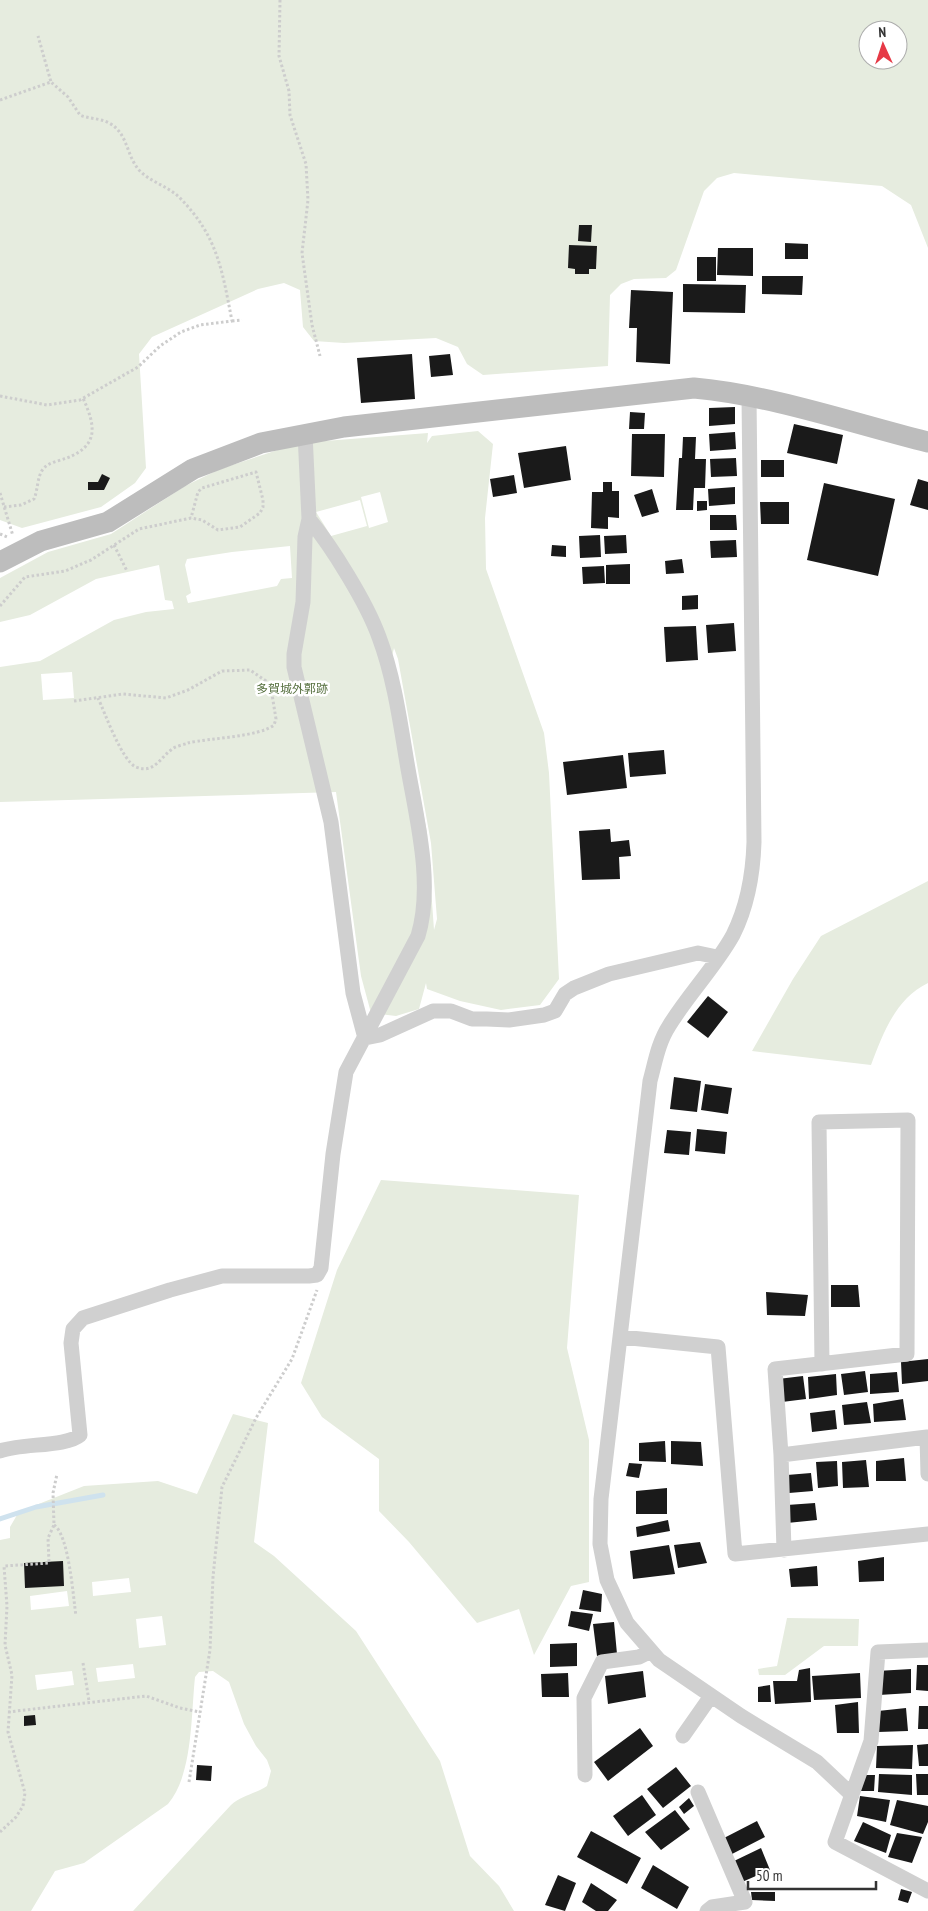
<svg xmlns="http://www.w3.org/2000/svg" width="928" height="1911" font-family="'PT Sans Narrow','Noto Sans JP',sans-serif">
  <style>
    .green { fill: #e6ecdf; fill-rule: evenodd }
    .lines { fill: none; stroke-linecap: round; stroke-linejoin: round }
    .stream { stroke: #cfe2ee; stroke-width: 5 }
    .building { fill: #1a1a1a }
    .path { stroke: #cdcdcd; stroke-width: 3; stroke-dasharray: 2.5 2.5; stroke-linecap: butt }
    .street { stroke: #d0d0d0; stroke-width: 15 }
    .secondary { stroke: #bdbdbd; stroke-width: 21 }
    .labels { text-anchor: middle; stroke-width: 5; stroke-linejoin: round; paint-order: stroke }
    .park-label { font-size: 12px; fill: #56703f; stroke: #fff }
  </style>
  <rect width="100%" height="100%" fill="#fff"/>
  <path class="green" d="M0 0H928V248L911 205 882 186 734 173 717 178 704 191 676 270 666 278 634 279 621 284 610 295 608 366 483 375 467 364 458 347 436 338 344 343 314 341 303 327 300 290 284 283 258 289 152 337 139 354 146 468 135 483 101 507 22 528 0 520ZM868 30H898V60H868Z
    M478 431 493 444 485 518 486 569 544 733 549 773 559 979 540 1005 501 1010 460 1001 427 989 426 983 419 1009 396 1016 371 1013 361 976 336 792 0 802V667L40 661 114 620 146 612 174 609 172 601 165 600 159 565 96 579 30 615 0 622V578L48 552 111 534 185 486 220 469 299 443 428 433 427 443 432 436ZM380 492 388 522 369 528 361 497ZM360 500 367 526 331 536 316 512ZM290 546 292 578 281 579 277 586 188 603 186 596 191 593 185 565 187 559 232 552ZM394 648 398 659 431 843 437 919 434 930 427 832 392 656ZM72 672 74 698 43 700 41 674Z
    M928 881V983C895 999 883 1034 871 1065L752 1051 793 979 821 936Z
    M381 1180 579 1195 567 1348 589 1440V1582L571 1586 534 1655 519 1609 477 1623 409 1542 379 1511V1459L322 1417 301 1383 337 1270Z
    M233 1414 268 1423 254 1542 274 1556 356 1631 440 1761 470 1856 499 1886 514 1911H133L231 1805C242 1795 255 1794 267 1786L271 1771 267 1760 256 1746 244 1724 229 1682 213 1671 199 1672 195 1677C191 1715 193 1775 168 1804L84 1863 55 1871 31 1911H0V1540L10 1538V1527L17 1515 31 1507 84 1486 158 1481 197 1494ZM129 1578 131 1592 93 1596 92 1582ZM67 1591 69 1606 31 1610 30 1596ZM162 1616 166 1645 139 1648 136 1619ZM133 1664 135 1678 98 1682 96 1668ZM72 1671 74 1685 37 1690 35 1675Z
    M787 1618 859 1619 858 1646H824L785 1675H759L758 1669 777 1666Z"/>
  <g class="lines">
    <path class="stream" d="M0 1519 36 1507 103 1495"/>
  </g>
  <path class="building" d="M579 225H592L591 242 578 241Z
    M785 243 808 244V259H785Z
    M569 245 597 246 596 269H589V274H575V269L568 268Z
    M718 248H753V276L717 275Z
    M697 257H716V281H697Z
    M762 276H803L802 295 762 294Z
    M683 284 746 285 745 313 683 312Z
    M631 290 673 292 670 364 636 362 637 328H629Z
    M412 354 415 399 361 403 357 358Z
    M450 354 453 375 431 377 429 356Z
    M735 407V424L709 426V408Z
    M630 412 645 413 644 429H629Z
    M794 424 843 435 837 464 787 453Z
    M735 432 736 449 710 451 709 434Z
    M632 434H665L664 477 631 476Z
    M683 437H696L695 459H706L705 488H694L693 510H676L679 458H682Z
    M566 446 571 480 524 488 518 453Z
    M736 458 737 476 711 477 710 459Z
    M761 460H784V477H761Z
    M102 474 110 478 104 490H88V482H98Z
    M514 475 517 493 493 497 490 479Z
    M918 479 928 482V510L910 505Z
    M603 482H612V491H619V518L608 517V529L591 528 592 492H603Z
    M824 483 895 499 878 576 807 560Z
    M735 487V504L709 506 708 489Z
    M652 489 659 512 642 517 634 495Z
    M697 501H707V510L697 511Z
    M760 502H789V524H761Z
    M710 515H736L737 530H710Z
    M600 535 601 557 580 558 579 536Z
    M626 535 627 553 605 554 604 536Z
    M736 540 737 557 711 558 710 541Z
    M552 545 566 546V557L551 556Z
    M682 559 684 573 666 574 665 561Z
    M630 564V584H606V565Z
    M604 566 605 583 583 584 582 567Z
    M698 595V609L682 610V596Z
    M734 623 736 651 708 653 706 625Z
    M696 626 698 660 666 662 664 627Z
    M664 750 666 774 630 777 628 753Z
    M623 755 627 788 567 795 563 762Z
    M610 829 611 842 629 840 631 856 619 857 620 879 582 880 579 831Z
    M708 996 728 1012 708 1038 687 1022Z
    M674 1077 701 1081 697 1112 670 1109Z
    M705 1084 732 1088 728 1114 701 1110Z
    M697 1129 727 1132 725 1154 695 1151Z
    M667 1130 691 1132 689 1155 664 1153Z
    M831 1285H858L860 1307H831Z
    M766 1292 808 1295 805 1316 767 1315Z
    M928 1359V1381L902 1384 901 1362Z
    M865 1371 868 1392 844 1395 841 1374Z
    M897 1372 899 1392 870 1394V1374Z
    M836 1374 837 1395 809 1399 808 1377Z
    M803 1376 806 1399 782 1402 778 1379Z
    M903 1399 906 1420 874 1422 873 1404Z
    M867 1402 871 1423 844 1425 842 1405Z
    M835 1410 837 1429 812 1432 810 1413Z
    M665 1441 666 1462 639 1461V1443Z
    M671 1441 701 1442 703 1466 671 1464Z
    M904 1458 906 1481H876V1461Z
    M866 1460 869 1487 843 1488 842 1462Z
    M837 1461 838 1486 818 1488 816 1462Z
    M629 1463 642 1464 639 1478 626 1476Z
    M811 1473 813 1491 789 1493 787 1475Z
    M667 1488V1514H636V1491Z
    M815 1503 817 1520 787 1523V1505Z
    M668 1520 670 1531 637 1537 636 1527Z
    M700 1542 707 1563 678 1568 674 1545Z
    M669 1545 675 1574 633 1579 630 1551Z
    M884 1557V1581L859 1582 858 1561Z
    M63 1561 64 1586 25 1588 24 1563Z
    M817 1566 818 1586 791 1587 789 1569Z
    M583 1590 602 1594 601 1612 579 1609Z
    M571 1611 593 1614 589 1631 568 1626Z
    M614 1622 617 1654 597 1656 593 1624Z
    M577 1643V1666L550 1667V1644Z
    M917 1665H928V1691L916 1690Z
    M810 1668 811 1702 775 1704 773 1681H797L799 1670Z
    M911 1669V1693L879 1695 877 1671Z
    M643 1671 646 1697 608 1704 605 1676Z
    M568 1673 569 1697H542L541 1674Z
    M860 1673 861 1698 814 1700 812 1676Z
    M770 1685 771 1702H758V1687Z
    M858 1702 859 1733H837L835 1705Z
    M919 1706H928V1729H918Z
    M906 1708 908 1731 878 1732V1711Z
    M35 1715 36 1725 24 1726V1716Z
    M640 1728 653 1746 608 1781 594 1762Z
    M928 1744V1766H919L917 1745Z
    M913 1745 912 1769 876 1768 877 1746Z
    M197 1765 212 1766 211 1781 196 1780Z
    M676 1767 691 1786 663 1808 647 1789Z
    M879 1774 912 1775V1795L878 1792Z
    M916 1774H928V1795H917Z
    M862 1775H875L874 1791H859Z
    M642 1795 656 1815 628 1836 613 1816Z
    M860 1796 890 1800 886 1822 857 1816Z
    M689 1798 694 1806 684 1814 679 1807Z
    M897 1800 928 1806V1822L923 1834 890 1825Z
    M675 1810 690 1829 661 1850 645 1832Z
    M757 1821 765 1837 732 1854 724 1838Z
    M863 1822 891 1835 886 1853 854 1841Z
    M591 1831 641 1858 627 1884 577 1857Z
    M897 1833 922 1837 912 1863 888 1857Z
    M761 1848 770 1870 742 1882 734 1861Z
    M653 1865 689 1887 677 1909 641 1888Z
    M558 1875 576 1883 565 1911 545 1905Z
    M591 1883 617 1900 608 1911H596L582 1902Z
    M901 1889 912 1892 908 1903 898 1900Z
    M751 1892H775V1901L752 1900Z"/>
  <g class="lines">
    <path class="path" d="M280 0 279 56 289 91 290 115 306 164 308 200 302 253 312 325 320 356
      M0 100 51 82 38 36
      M232 321 242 320
      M0 396 47 405 80 400 138 367 160 346 181 332 200 325 232 321C222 270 218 237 180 198 168 186 150 182 139 170 126 155 128 133 109 123 100 118 89 119 80 115L68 97 51 82
      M0 493 13 536
      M4 507 21 505 34 499C38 490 37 477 43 469 49 462 59 461 67 458 100 445 95 425 83 398
      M0 534 7 537
      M114 545 127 571
      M0 606 25 577 65 571 91 560 139 529 191 518 202 520 218 530 240 527 260 513 263 507V500L256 472 202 488 198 492 191 518
      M74 701 123 694 166 698 188 690 222 671 250 670 266 681 271 688 276 719 274 725C259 737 209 738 188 743 183 745 175 746 171 750 160 758 154 774 136 767 122 761 105 713 98 698
      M54 1525C69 1535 73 1596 76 1616
      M83 1663 89 1701
      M8 1712 146 1696 180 1708 200 1712
      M189 1782 210 1650 213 1577 222 1487 256 1418 292 1359 317 1290
      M0 1832 16 1817 23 1806 25 1793 8 1732 12 1675 5 1645 7 1606 4 1566 49 1563 48 1538 54 1525 53 1493 57 1474"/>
    <path class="street" d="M749 397 754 842C753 875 748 905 733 935 716 966 687 996 669 1026 658 1043 655 1063 650 1081L601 1499 600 1544 607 1580 627 1623 659 1660 741 1716 817 1762 852 1795
      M305 433 309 519 305 537 303 602 294 654V667L331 822 353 993 365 1038
      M365 1038 380 1035 433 1011H451L472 1019H487L509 1020 544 1015 555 1011 565 994 574 988 609 974 698 953 717 957
      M621 1337 718 1347 735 1554 928 1534
      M0 1451C22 1443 66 1447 80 1435L71 1343 73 1329 83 1318 170 1290 222 1276H309L317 1275 321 1268 333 1154 346 1072 418 936C434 883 416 817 407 763 400 721 394 677 379 637 367 603 332 547 309 519
      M781 1455 927 1437 928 1474
      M784 1550 781 1455 775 1369 907 1354 908 1120 819 1122 822 1364
      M928 1650 878 1652 871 1741 835 1842 928 1891
      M683 1736 711 1696
      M585 1775 584 1698 602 1662 639 1657 651 1651
      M698 1792 745 1902 712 1907 707 1911"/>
    <path class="secondary" d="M0 562 41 541 108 522 193 469 261 443 344 427 694 388C771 395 852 423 928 442"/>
  </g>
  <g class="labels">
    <g class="park-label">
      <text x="292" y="693">多賀城外郭跡</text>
    </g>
  </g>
  <g transform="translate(883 45) rotate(357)"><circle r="24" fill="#ffffff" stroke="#adadad"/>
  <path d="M0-4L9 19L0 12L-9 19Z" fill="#e63946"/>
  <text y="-8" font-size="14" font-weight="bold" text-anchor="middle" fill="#333333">N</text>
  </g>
  <path d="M748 1881v8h128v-8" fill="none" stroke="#333333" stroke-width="2.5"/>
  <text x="756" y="1881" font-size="15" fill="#333333" stroke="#ffffff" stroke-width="4" paint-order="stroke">50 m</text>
</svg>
